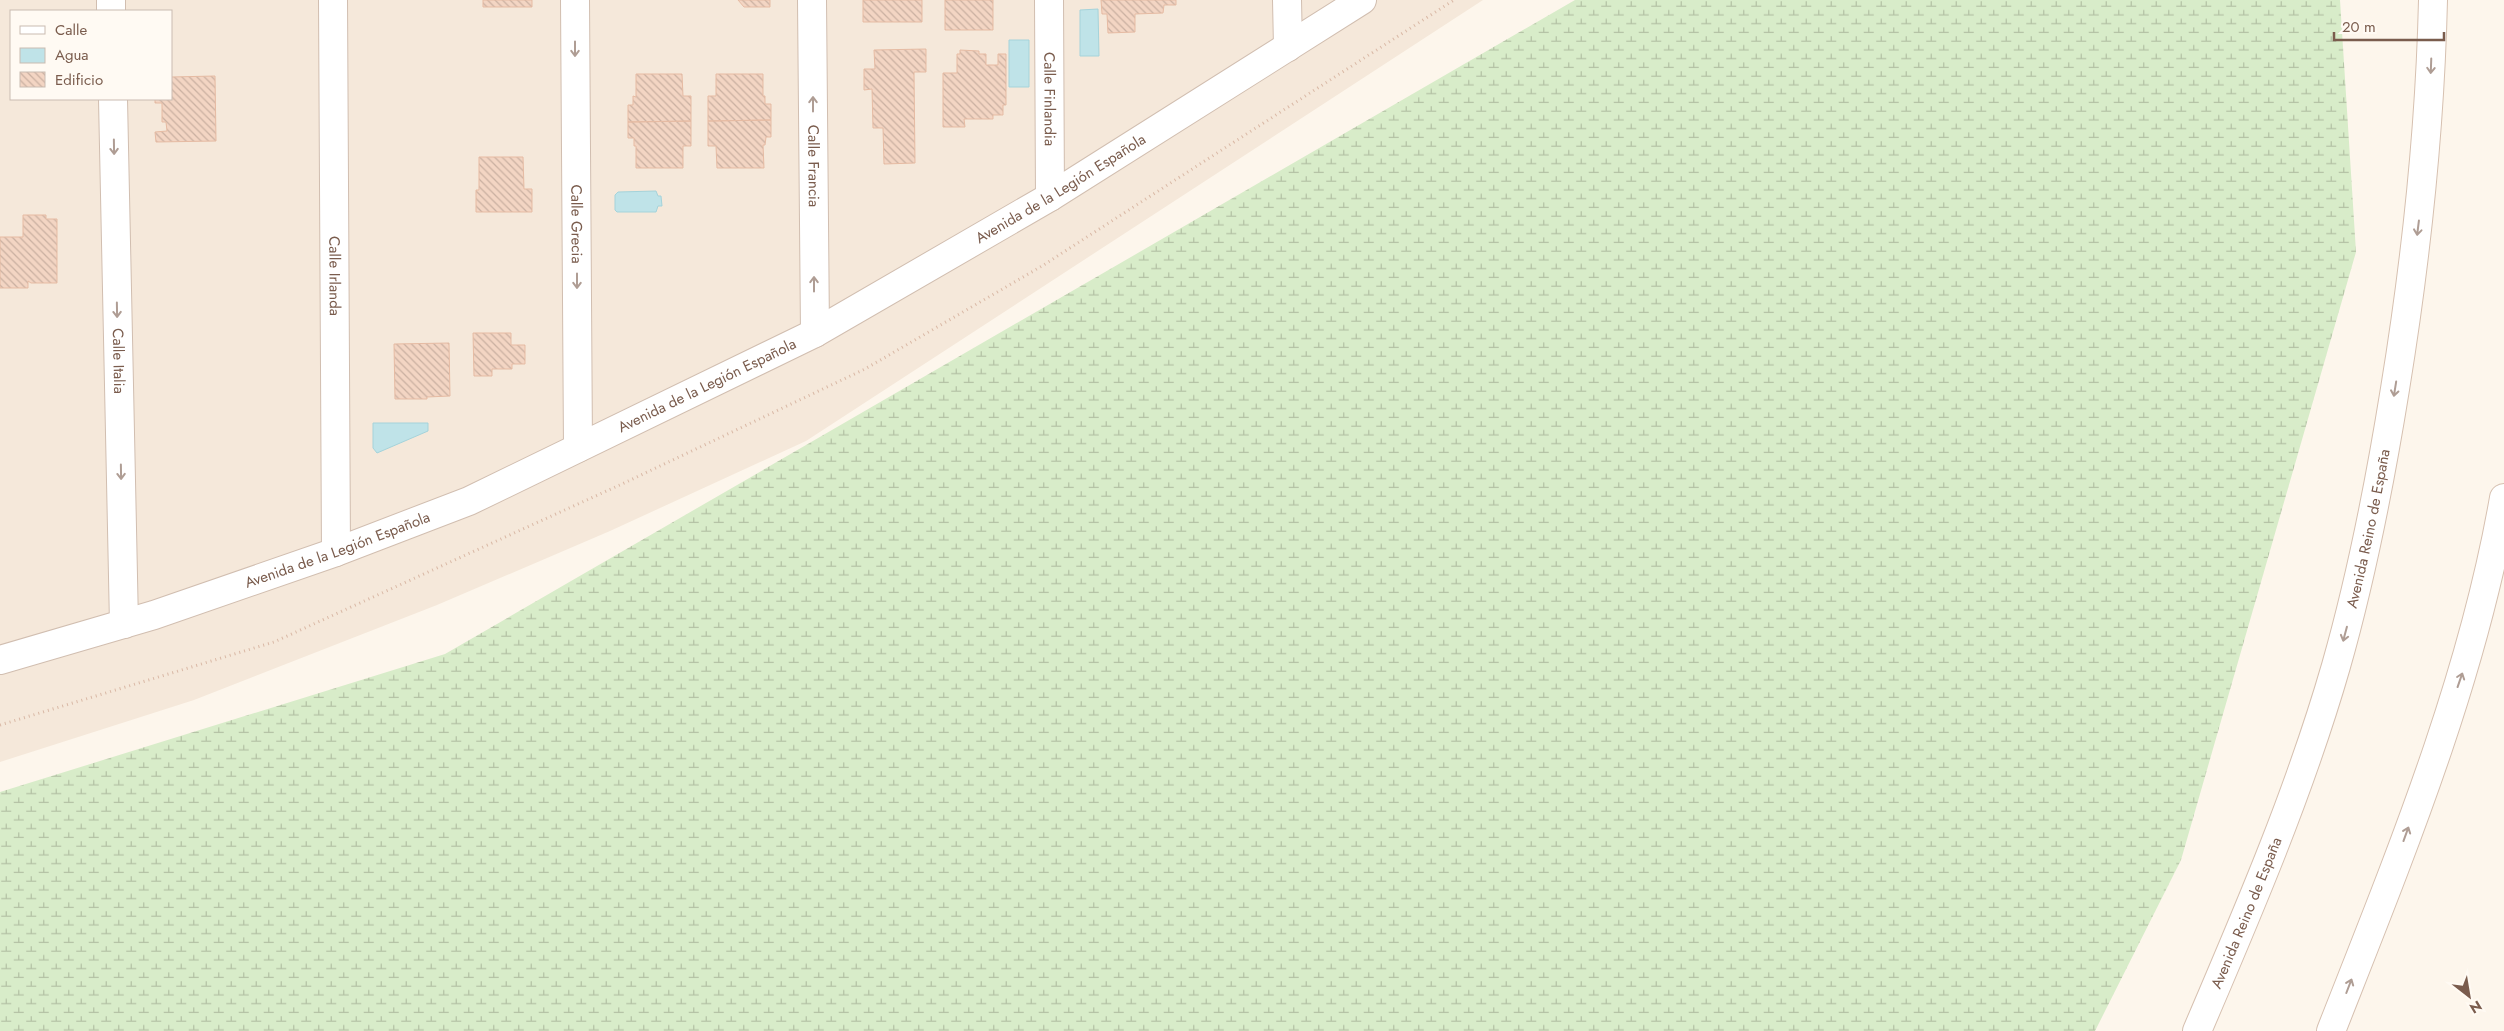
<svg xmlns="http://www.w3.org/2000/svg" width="2504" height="1031" font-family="Jost,sans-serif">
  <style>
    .residential { fill: #f5e8da; fill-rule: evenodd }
    .wetland { fill: url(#wetland-marsh) }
    .water { fill: #bfe3e8; stroke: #a5d3da }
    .building { fill: url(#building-back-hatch); stroke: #e6bba3 }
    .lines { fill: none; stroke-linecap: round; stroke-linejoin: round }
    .street-casing { stroke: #d1beb0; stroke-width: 30 }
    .secondary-casing { stroke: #d6c0b0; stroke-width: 30 }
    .path { stroke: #d9b8a5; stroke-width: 3; stroke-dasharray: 1 4; stroke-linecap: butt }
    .street { stroke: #fff; stroke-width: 28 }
    .secondary { stroke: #fff; stroke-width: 28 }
    .oneway { stroke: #af9d94 }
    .labels { text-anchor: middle; stroke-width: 4; stroke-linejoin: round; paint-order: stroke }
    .street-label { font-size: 15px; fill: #7a5c4d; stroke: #fffaf3 }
  </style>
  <defs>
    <pattern id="wetland-marsh" width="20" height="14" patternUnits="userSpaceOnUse" patternTransform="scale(1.25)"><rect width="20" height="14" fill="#d8ecc9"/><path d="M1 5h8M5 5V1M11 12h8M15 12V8" fill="none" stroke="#b4c2a5"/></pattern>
    <pattern id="building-back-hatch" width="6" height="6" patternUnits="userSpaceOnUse" patternTransform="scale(1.25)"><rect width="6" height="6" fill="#f3d5c3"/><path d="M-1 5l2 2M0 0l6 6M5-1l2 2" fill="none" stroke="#cab0a1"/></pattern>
  </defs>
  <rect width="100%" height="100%" fill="#fdf6ec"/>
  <path class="residential" d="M0 0H1483L806 441 610 531 437 605 194 700 0 762ZM11 11H171V99H11Z"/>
  <path class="wetland" d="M1575 0H2340L2356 252 2181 860 2095 1031H0V792L445 654Z"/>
  <path class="water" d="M1098 9 1099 56H1080V10Z
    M1009 40H1029V87H1009Z
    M656 191 658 196H661L662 206H658L656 212H617L615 210V195L618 192Z
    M373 423H428V431L377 453 373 448Z"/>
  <path class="building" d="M483 0H532V7H483Z
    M738 0H770V7H744Z
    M863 0H922V22H863Z
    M945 0H993V30H945Z
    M1101 0H1176V5H1164L1163 13 1135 14V32L1108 33 1107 14H1102Z
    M926 49V72H914L915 163 884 164 883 128H873L872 89 864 90V69H875L874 50Z
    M960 50 979 51V54H986V65H998V54H1006V105H1003V115H993V119H964L965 127H943V73H957V54H960Z
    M636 74H682L683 96H691V121L628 122V105H633V96L636 97Z
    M716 74H763V96H765V104H771V120L708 121V96H716Z
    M215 76 216 141 156 142 155 132 167 131 166 122H162V103H155V99H171V77Z
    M771 120V137H766L765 145H763L764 168H717L716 146H708V121Z
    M691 121V146H683V168H636V146H634V138H628V122Z
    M479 157H523L524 189H532V212H476V190H479Z
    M23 215H46V219H57V283H31L28 281V288H0V237H23Z
    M473 333H511V345H525V364H512V369H492V376H474Z
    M449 343 450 396 427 397V399H395L394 344Z"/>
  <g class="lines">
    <defs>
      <g id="street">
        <path d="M111 0V11"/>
        <path id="s1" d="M333 0 336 552"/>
        <path id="s2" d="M575 0 578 448"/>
        <path id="s3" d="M812 0 815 333"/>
        <path id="s4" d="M1049 0 1050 197"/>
        <path d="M1287 0 1288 47"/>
        <path id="s5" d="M113 99 124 624"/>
        <path id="s6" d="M0 660 154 615 336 552 469 501 815 333 1050 197 1362 0"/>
      </g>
      <g id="secondary">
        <path id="s7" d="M2197 1031C2248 912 2300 791 2336 666 2362 575 2380 482 2395 389 2416 260 2430 131 2433 0"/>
        <path d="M2331 1031C2399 858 2472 682 2504 498"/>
      </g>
    </defs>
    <use href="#street" class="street-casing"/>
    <use href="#secondary" class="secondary-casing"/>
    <path class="path" d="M0 725 274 642 622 484 865 369 1042 266 1454 0"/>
    <use href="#street" class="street"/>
    <use href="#secondary" class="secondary"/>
  </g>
  <defs><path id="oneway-shaft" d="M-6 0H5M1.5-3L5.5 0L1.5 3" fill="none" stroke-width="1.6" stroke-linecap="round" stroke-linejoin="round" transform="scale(1.25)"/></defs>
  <g class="oneway">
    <use href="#oneway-shaft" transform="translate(575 49) rotate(90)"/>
    <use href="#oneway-shaft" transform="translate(2431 66) rotate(92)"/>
    <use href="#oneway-shaft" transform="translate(813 104) rotate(-90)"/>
    <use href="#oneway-shaft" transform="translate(114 147) rotate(89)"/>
    <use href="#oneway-shaft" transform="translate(2418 228) rotate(97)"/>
    <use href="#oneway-shaft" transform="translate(577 281) rotate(90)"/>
    <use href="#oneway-shaft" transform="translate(814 284) rotate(-90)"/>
    <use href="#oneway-shaft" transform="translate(117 310) rotate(89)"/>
    <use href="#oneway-shaft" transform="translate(2395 389) rotate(99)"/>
    <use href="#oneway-shaft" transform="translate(121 472) rotate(89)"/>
    <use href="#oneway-shaft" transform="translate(2345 634) rotate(105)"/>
    <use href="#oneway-shaft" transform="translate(2460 680) rotate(-71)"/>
    <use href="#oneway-shaft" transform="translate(2406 834) rotate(-70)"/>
    <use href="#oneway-shaft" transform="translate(2349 986) rotate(-69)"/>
  </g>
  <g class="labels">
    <g class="street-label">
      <text dy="5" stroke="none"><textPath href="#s4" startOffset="99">Calle Finlandia</textPath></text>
      <text dy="5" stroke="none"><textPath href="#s3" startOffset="166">Calle Francia</textPath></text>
      <text dy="5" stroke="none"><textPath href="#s6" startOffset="1165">Avenida de la Legión Española</textPath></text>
      <text dy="5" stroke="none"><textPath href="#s2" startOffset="224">Calle Grecia</textPath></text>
      <text dy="5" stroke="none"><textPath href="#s1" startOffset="276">Calle Irlanda</textPath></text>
      <text dy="5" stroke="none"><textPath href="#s5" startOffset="262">Calle Italia</textPath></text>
      <text dy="5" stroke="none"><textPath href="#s6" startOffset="760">Avenida de la Legión Española</textPath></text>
      <text dy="5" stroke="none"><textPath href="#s7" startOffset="532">Avenida Reino de España</textPath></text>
      <text dy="5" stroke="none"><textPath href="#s6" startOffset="355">Avenida de la Legión Española</textPath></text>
      <text dy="5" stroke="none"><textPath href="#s7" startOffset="128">Avenida Reino de España</textPath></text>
    </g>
  </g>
  <rect x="10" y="10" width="162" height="90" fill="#fffaf3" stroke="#cabbb1"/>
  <rect x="20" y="26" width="25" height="8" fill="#ffffff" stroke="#cabbb1"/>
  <text x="55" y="35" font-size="15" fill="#7a5c4d">Calle</text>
  <rect x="20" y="48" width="25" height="15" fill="#bfe3e8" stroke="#cabbb1"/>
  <text x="55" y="60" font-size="15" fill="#7a5c4d">Agua</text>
  <rect x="20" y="72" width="25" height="15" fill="url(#building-back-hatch)" stroke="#cabbb1"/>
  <text x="55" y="85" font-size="15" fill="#7a5c4d">Edificio</text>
  <g transform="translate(2469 996) rotate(149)" stroke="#fffaf3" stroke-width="4" paint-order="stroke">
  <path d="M0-4L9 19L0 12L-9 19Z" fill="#7a5c4d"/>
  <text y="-8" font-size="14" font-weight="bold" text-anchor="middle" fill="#7a5c4d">N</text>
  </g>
  <path d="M2334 32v8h110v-8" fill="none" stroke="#7a5c4d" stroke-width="2.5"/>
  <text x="2342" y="32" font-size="15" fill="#7a5c4d" stroke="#fffaf3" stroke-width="4" paint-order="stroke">20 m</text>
</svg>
